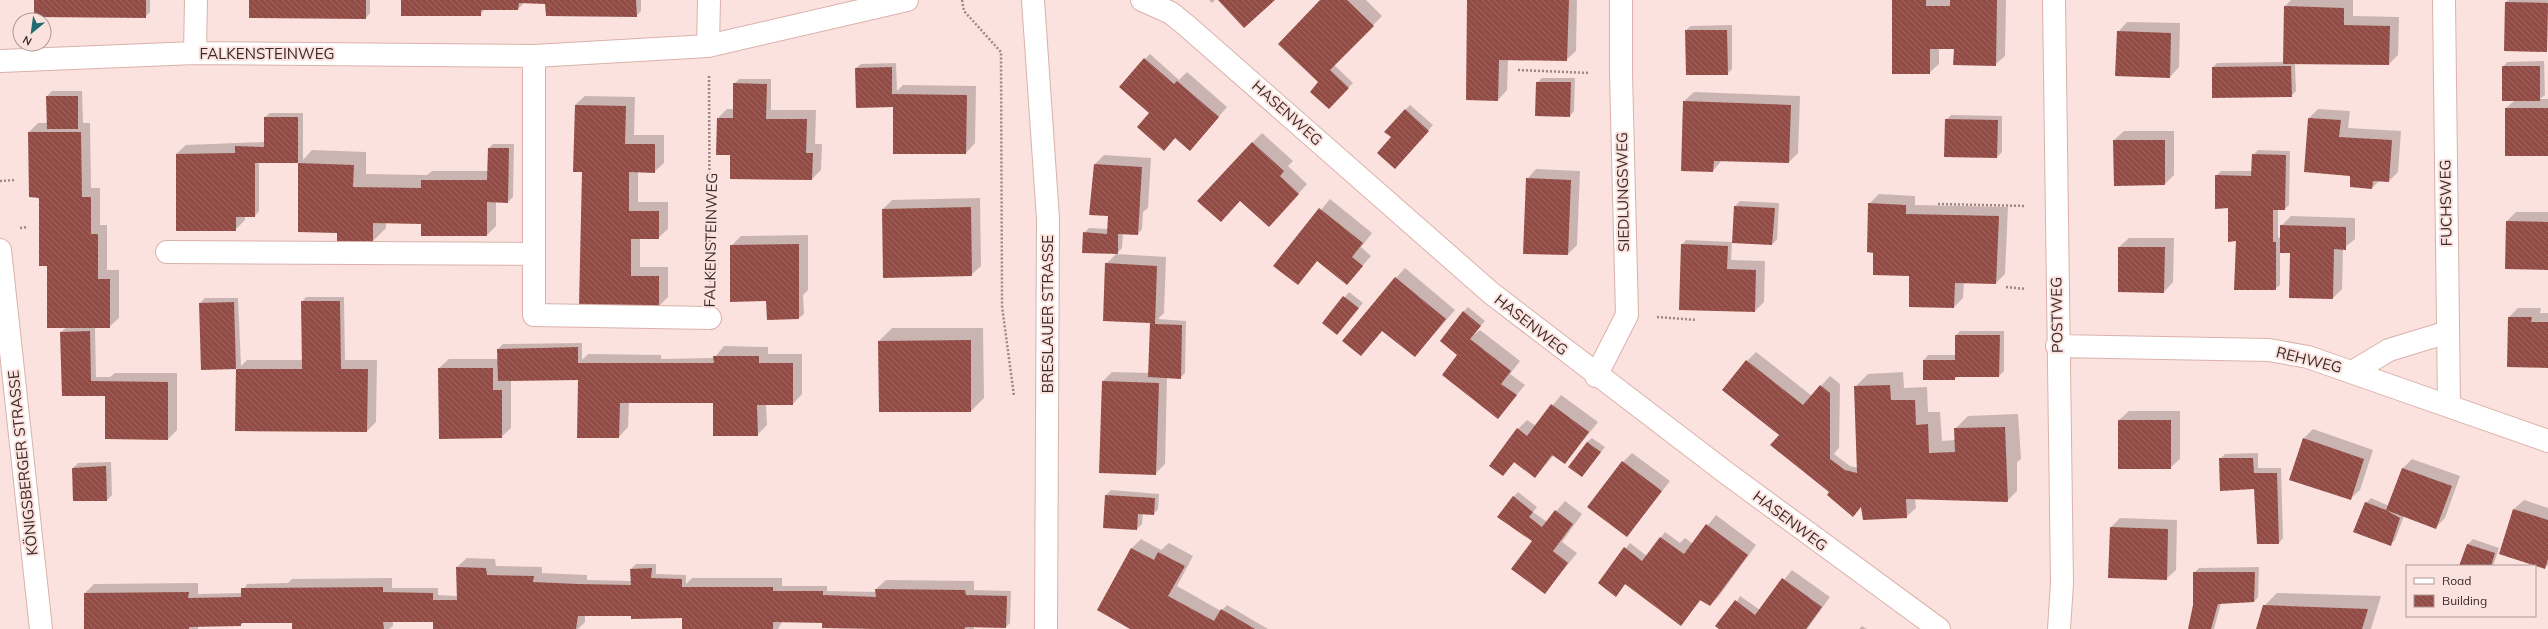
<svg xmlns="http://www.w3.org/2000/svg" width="2548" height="629" font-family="Mulish,sans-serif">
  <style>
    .shadow { fill: #0003 }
    .building { fill: url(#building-back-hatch) }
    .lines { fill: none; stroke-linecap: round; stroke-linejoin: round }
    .street-casing { stroke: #dab1ab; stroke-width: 24 }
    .path { stroke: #9b8683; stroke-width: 2.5; stroke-dasharray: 2 2; stroke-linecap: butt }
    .street { stroke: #fff; stroke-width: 22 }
    .labels { text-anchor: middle; stroke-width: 4; stroke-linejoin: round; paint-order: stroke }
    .street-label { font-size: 15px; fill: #3a2a28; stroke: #fce2de }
  </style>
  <defs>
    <pattern id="building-back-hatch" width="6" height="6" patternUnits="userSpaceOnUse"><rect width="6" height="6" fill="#924c45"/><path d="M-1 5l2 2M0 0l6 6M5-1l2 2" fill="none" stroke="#9e6963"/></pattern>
  </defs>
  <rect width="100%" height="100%" fill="#fce2de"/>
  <path class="shadow" d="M35 0H150V12L145 17Z
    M250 0H370V13L366 18Z
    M402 0H641V11L636 16 546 3 525 2 518 9H485L480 15Z
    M1209 0H1215L1212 3Z
    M1321 0H1366L1382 16 1334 65 1353 83 1328 108 1320 82Z
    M1468 0H1577L1576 51 1566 60 1508 59 1507 90 1498 100 1467 99Z
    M1892 0H2006L2005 56 1995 65 1955 48H1939V64L1929 73Z
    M2291 0H2353V16L2399 17 2398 55 2389 64 2295 63 2296 91 2291 96 2213 67 2217 63 2284 62 2285 6Z
    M2509 0H2548L2547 51 2506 2Z
    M2127 22 2180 23 2179 67 2170 77 2118 32Z
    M1732 25V69L1727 74 1686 30 1691 26Z
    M1150 54 1179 80 1187 72 1227 107 1199 140 1176 137 1164 149 1150 112 1145 59Z
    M2544 61 2545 95 2540 99H2548V155L2506 108 2515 100 2503 67 2507 62Z
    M896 63 897 91 903 85 976 86 975 143 966 153H894V106L856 68 861 64Z
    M1542 78H1575L1574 111 1570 116 1537 83Z
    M739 79H771V110H816L815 144H822L821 170 812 179 718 118 727 109H734V84Z
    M52 91H82L83 123H90L91 188H100V225H107V270H119V318L109 327H95L96 377H110L115 373H177V430L168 439 106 395H63L61 332 67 327 48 265 29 132 38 123H48L47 96Z
    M1694 92 1800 96 1798 153 1789 162 1722 160 1713 171 1684 101Z
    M585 96 635 97 634 135H664V163L654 172H638V202H668V229L658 238H640V267H668V297L659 306 580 305 583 171 575 105Z
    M1410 105 1433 125 1400 163 1393 137 1386 131Z
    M2318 109 2350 111 2348 128 2401 131 2398 172 2389 181 2380 180 2372 188 2351 175 2309 118Z
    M270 113H303V160L312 150 366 152V174L427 175 432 171H488L489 148 493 144H514L513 197 508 202 496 201V226L487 235 422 221 386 223V228L373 241 338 232 299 231V162H259V211L255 216H245V220L235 230 176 154 186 145 265 142V117Z
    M1951 115 2002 116V152L1997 157 1946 120Z
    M2124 131H2174V175L2165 184 2115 185 2114 140Z
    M1262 133 1293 161 1288 166 1307 184 1278 217 1252 143Z
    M2258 150 2290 151 2289 205 2285 209H2278V238L2281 237V226L2291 216 2355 218V239L2343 249 2342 289 2333 298 2291 252H2280V285L2275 289 2237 240 2229 207 2216 176 2221 171H2253V155Z
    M1104 155 1151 158 1148 208 1143 212 1142 229 1138 234 1123 233 1122 248 1116 254 1166 257 1164 313 1158 319 1186 321 1185 373 1180 378 1167 377 1165 464 1155 474 1103 381 1112 372 1149 373 1152 323 1106 264 1117 253 1084 233 1089 228 1108 229 1110 215 1090 214 1095 164Z
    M1536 169 1580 171 1577 245 1568 254 1527 179Z
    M1879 194 1915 196V205L2008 207 2005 274 1996 283 1964 282 1963 298 1954 307 1874 252 1869 204Z
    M980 198 981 266 971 275 883 209 892 200Z
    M1330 199 1372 233 1361 247 1371 256 1347 284 1318 260 1298 284 1275 266Z
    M1740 201 1779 203 1777 240 1772 244 1732 242 1731 260 1765 261 1764 302 1755 311 1682 245 1686 240 1733 242 1735 206Z
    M2516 212H2548V269L2507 221Z
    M808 235V290L803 295 804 314 799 318 767 300 731 246 741 236Z
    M2129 238H2174L2173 282 2164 292 2119 247Z
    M1405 268 1455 310 1415 356 1383 330 1361 355 1396 278Z
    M1349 292 1363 303 1337 334 1323 323Z
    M306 297H344L345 360H377L376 422 367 431 236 430 237 368 202 369 200 303 205 298H238L241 366 247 360H303L302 302Z
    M1468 307 1485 321 1472 336 1480 330 1520 361 1510 374 1525 385 1498 417 1462 351 1463 312Z
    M2518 308H2541L2540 313H2548V367L2509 317Z
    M892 328H983L984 398 971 411 879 341Z
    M1960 331H2004V371L1999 376H1958L1954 379 1924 360 1928 355H1956V335Z
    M582 343V360L588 354 661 355V359L714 358 724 346 768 347V354H802V394L793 404H766L767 425 757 435 714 401 629 402 628 427 619 437 578 379 511 380V428L501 437 439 368 449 359H499L498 349 503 344Z
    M1756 352 1812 396 1830 376 1840 384 1839 448 1834 454 1850 466 1858 468 1855 387 1868 374 1903 372 1904 388 1927 387 1928 412H1940L1942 441 1955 440V429L1968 416 2018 414 2021 459 2017 462V491L2007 501 1915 498 1916 508 1906 517 1862 505 1831 492 1780 435 1747 361Z
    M1561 395 1598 422 1565 463 1554 455 1535 477 1515 462 1503 475 1518 429 1527 420 1536 426Z
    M2129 411H2180V459L2170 468H2119V420Z
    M2313 429 2373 450 2360 490 2350 499 2304 438Z
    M1592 438 1605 447 1586 471 1587 442Z
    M1632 453 1670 481 1627 536 1623 462Z
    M2258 453V468H2281L2283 538 2279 543 2255 488 2220 459 2225 454Z
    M2412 459 2460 476 2445 518 2436 527 2404 516 2395 540 2390 545 2366 503 2371 498 2389 506 2403 468Z
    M111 462 112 495 107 500 73 468 78 463Z
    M1111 490 1159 494 1158 509 1154 514 1143 513 1142 524 1137 529 1106 495Z
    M1518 492 1537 507 1533 512 1547 522 1565 501 1582 514 1562 542 1577 553 1545 593 1536 537 1513 497Z
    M2524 500 2548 508V565L2544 568 2514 509Z
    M1716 515 1756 545 1719 596 1710 605 1702 599 1681 624 1626 583 1620 591 1599 583 1630 543 1647 556 1665 532 1680 543 1685 538 1693 544Z
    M2120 518 2177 520 2176 570 2166 579 2111 527Z
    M1141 539 1161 550 1169 543 1193 556 1177 586 1221 611 1227 605 1268 629H1132L1131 549Z
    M2473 539 2499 548 2493 566H2460L2468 544Z
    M467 558 495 559 496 566 542 567V573L587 575V580L632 581 631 569 636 564H656V574L686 575V584L692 578H782V586H827V591L876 592V589L886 580 974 581V590L1011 591 1010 623 1006 627 974 626V629H876L823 622H782L778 629H683V616L585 615V622L578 629H434V621H393V626L389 629H293V622H244L241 625 198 626V629H85V593L94 584 198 583V594L242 593 247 584 288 583 292 579 392 578V588H438V595L457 596V567Z
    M2259 567 2258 597 2254 602 2221 603 2214 629H2189L2194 606V573L2199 568Z
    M1792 570 1830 597 1807 629H1721L1740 596 1760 610Z
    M2277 593 2381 596 2371 629H2257L2264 606Z
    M1862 626 1867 629H1859Z"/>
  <path class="building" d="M34 0H146V18L34 17Z
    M249 0H366V19L249 18Z
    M401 0H636L637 17 546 16 545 4 519 3 518 10H481V16H401Z
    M1218 0H1275L1244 28Z
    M1320 0H1347L1374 26 1330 70 1349 88 1329 109 1310 92 1318 82 1278 44Z
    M1467 0H1569L1567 61 1499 60 1498 101 1466 100Z
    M1892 0H1926V6H1950V0H1997L1996 66 1953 65 1954 49H1930V74H1892Z
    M2505 2 2548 3 2547 52 2504 51Z
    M2284 6 2344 8V25L2390 26 2389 65 2283 64Z
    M1685 30H1727L1728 75H1686Z
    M2117 31 2171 33 2170 78 2115 76Z
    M1144 58 1174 84 1177 81 1219 117 1190 151 1175 138 1164 151 1137 127 1149 113 1119 87Z
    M2291 66 2292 97 2212 98V67Z
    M2502 66H2540V101H2502Z
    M892 67V94L967 95 966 154H893V107L856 108 855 68Z
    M1536 82H1571L1570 117 1535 116Z
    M733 83 767 84 766 119H807L806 153H813L812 180 730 179V155H716L717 118H733Z
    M46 96H78V129H47Z
    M1683 101 1791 105 1789 163 1714 161 1713 172 1681 171Z
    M575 105 626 106 625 144H655V173L629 172V211H659V239H631V276H659V307L579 306 582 172H573Z
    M2505 108H2548V156H2505Z
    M1405 109 1429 131 1395 169 1377 153 1391 137 1384 132Z
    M264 117H298V163H255V217H236V231H176V154L235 153V146L264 147Z
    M2308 118 2341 120 2339 137 2392 140 2389 182 2373 181 2372 189 2350 187V176L2304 172Z
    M1945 119 1998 120 1997 158 1944 157Z
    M28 132H81L82 197H91V234H98V279H110V328H47V266H39V198L29 197Z
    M2113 140H2165V185L2114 186Z
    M1252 142 1284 171 1280 176 1299 194 1269 227 1240 201 1221 222 1197 201Z
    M488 148H509L508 203 487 202V236H421V224L373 223V242L337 241V233L298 232V163L354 165 353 187 421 188V180H487Z
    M2252 154 2286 155 2285 210H2273V242H2276V290H2234L2236 241 2228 242V208L2215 209V175L2251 176Z
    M1094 164 1142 167 1138 235 1118 234V254L1082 253 1083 232 1107 234 1108 216 1089 215Z
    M1526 178 1571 180 1568 255 1523 254Z
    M1868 203 1906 205V214L1999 216 1996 284 1955 283 1954 308 1909 307V276L1873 275V253L1867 252Z
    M1734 206 1775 208 1772 245 1732 243Z
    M971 207 972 276 883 278 882 209Z
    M1319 208 1363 243 1352 257 1363 266 1347 285 1317 261 1298 285 1273 266Z
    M2506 221 2548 222V270L2505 269Z
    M2280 225 2346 227V250L2334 249 2333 299 2289 298 2290 253H2280Z
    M799 244V319L767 320 766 301 730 302V245Z
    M1681 244 1728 246 1727 269 1756 270 1755 312 1679 310Z
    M2118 247H2165L2164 293 2118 292Z
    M1105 263 1157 266 1155 324 1182 325 1181 379 1148 377 1150 323 1103 321Z
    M1395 277 1446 319 1415 357 1382 331 1361 356 1342 341Z
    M1343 296 1359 308 1337 335 1322 323Z
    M301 301H340L341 369H368L367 432 235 431 236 369H302Z
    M234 302 236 369 201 370 199 303Z
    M1463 311 1481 326 1470 339 1511 371 1501 384 1517 395 1498 419 1442 375 1457 355 1440 341Z
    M2508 317H2532L2531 322H2548V368L2507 367Z
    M90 331 91 381 168 382V440L105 439V396H62L60 332Z
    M1955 335H2000L1999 377H1955V380H1923V360H1955Z
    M971 340V412H879L878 341Z
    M578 347V363H714L713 356H759V363H793V405H757L758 436H713V403H620L619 438H577L578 380 498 381 497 349Z
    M1746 360 1803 405 1820 385 1830 393V459L1845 470 1857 473 1854 386 1890 385 1891 400H1915L1916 425 1928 424 1929 453 1955 452 1954 428 2005 427 2008 502 1906 499 1907 518 1863 520 1861 507 1853 517 1827 495 1829 492 1770 445 1779 435 1722 390Z
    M438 368H493V390H502V438L439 439Z
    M1102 381 1159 383 1156 475 1099 473Z
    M1551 404 1589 432 1565 464 1552 455 1535 478 1514 462 1503 476 1489 466 1517 428 1527 436Z
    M2118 420H2171V469H2118Z
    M2303 438 2364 459 2351 500 2289 480Z
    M1587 442 1601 452 1582 477 1568 467Z
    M2219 458H2253L2254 473H2277L2279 544H2257L2254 489 2220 491Z
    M1622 461 1662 491 1627 537 1587 507Z
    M106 466 107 501H73L72 468Z
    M2402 468 2452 486 2436 529 2386 510 2400 518 2391 546 2353 532 2365 502 2386 510Z
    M1105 495 1155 498 1154 515 1138 514 1137 530 1103 528Z
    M1513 496 1533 512 1529 517 1542 527 1555 510 1573 524 1553 551 1568 563 1545 594 1511 569 1532 541 1497 517Z
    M2513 509 2548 520V559L2545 569 2499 554Z
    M1706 524 1748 555 1710 606 1700 600 1681 626 1625 584 1616 597 1598 583 1624 547 1642 561 1660 537 1684 554Z
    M2110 527 2168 529 2167 580 2108 578Z
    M2467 544 2495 553 2491 566H2459Z
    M1131 548 1154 560 1158 552 1185 566 1168 596 1214 621 1221 609 1255 629H1130L1097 610Z
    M456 567 486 568 487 575 534 576 533 582 578 584 631 585 630 569 652 568 651 578 682 579V587H773V591H823V595L876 597 875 589 965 590 966 595 1007 596 1006 628 965 627V629H875L822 628V623L773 622V629H682V618L631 619V616H578L576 629H433V622H383L384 629H292V623H241V626L189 627V629H84V593L189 592 188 598 241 597V588L383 587V592L433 593V600H457Z
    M2193 572H2255L2254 602 2218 604 2211 629H2188L2193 605Z
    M1782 578 1822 607 1806 629H1719L1715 626 1735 600 1755 615Z
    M2263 605 2368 609 2362 629H2256Z"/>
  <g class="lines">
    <defs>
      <path id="street" d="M1033 0 1048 219 1046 629
        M1142 0 1171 13 1187 26 1491 293 1725 472 1939 629
        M2054 0 2062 583 2059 629
        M2444 0 2449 406
        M708 46 709 0
        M195 53 196 0
        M534 56V315L710 318
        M0 61 195 53 534 56 708 46 907 0
        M0 250 41 629
        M167 252 534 254
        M2057 346 2269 350 2308 357 2548 441
        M2354 371 2389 350 2448 332
        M1596 376 1627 315 1621 74V0"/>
    </defs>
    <use href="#street" class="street-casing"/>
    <path class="path" d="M962 0 964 11 1001 52 1002 306 1014 396
      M1518 70 1590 73
      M709 76 710 287
      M0 181 16 180
      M1938 204 2026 206
      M20 228 28 227
      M2006 287 2026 289
      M1657 317 1697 320"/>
    <use href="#street" class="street"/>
  </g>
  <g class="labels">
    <g class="street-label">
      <text x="267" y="59">FALKENSTEINWEG</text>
      <text transform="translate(1287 113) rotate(42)" y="5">HASENWEG</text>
      <text transform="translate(1623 192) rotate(-91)" y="5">SIEDLUNGSWEG</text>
      <text transform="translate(2446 203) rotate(-91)" y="5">FUCHSWEG</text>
      <text transform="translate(711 240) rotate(-89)" y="5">FALKENSTEINWEG</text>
      <text transform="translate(1048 314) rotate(-90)" y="5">BRESLAUER STRASSE</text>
      <text transform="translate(2057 315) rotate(-91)" y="5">POSTWEG</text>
      <text transform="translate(1531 325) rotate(38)" y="5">HASENWEG</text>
      <text transform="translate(2309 360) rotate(14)" y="5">REHWEG</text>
      <text transform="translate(23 463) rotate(-96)" y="5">KÖNIGSBERGER STRASSE</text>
      <text transform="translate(1790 521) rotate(37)" y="5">HASENWEG</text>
    </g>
  </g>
  <rect x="2406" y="565" width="130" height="52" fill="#fce2de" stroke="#ae9895"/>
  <rect x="2414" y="578" width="20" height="6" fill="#ffffff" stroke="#ae9895"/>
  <text x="2442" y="585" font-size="12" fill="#3a2a28">Road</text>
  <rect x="2414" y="595" width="20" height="12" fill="url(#building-back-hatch)" stroke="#ae9895"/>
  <text x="2442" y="605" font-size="12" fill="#3a2a28">Building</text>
  <g transform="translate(32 32) rotate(209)"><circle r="19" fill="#fce2de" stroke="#ae9895"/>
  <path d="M0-3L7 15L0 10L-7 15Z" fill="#206b74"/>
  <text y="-6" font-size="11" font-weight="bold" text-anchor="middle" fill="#3a2a28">N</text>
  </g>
</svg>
